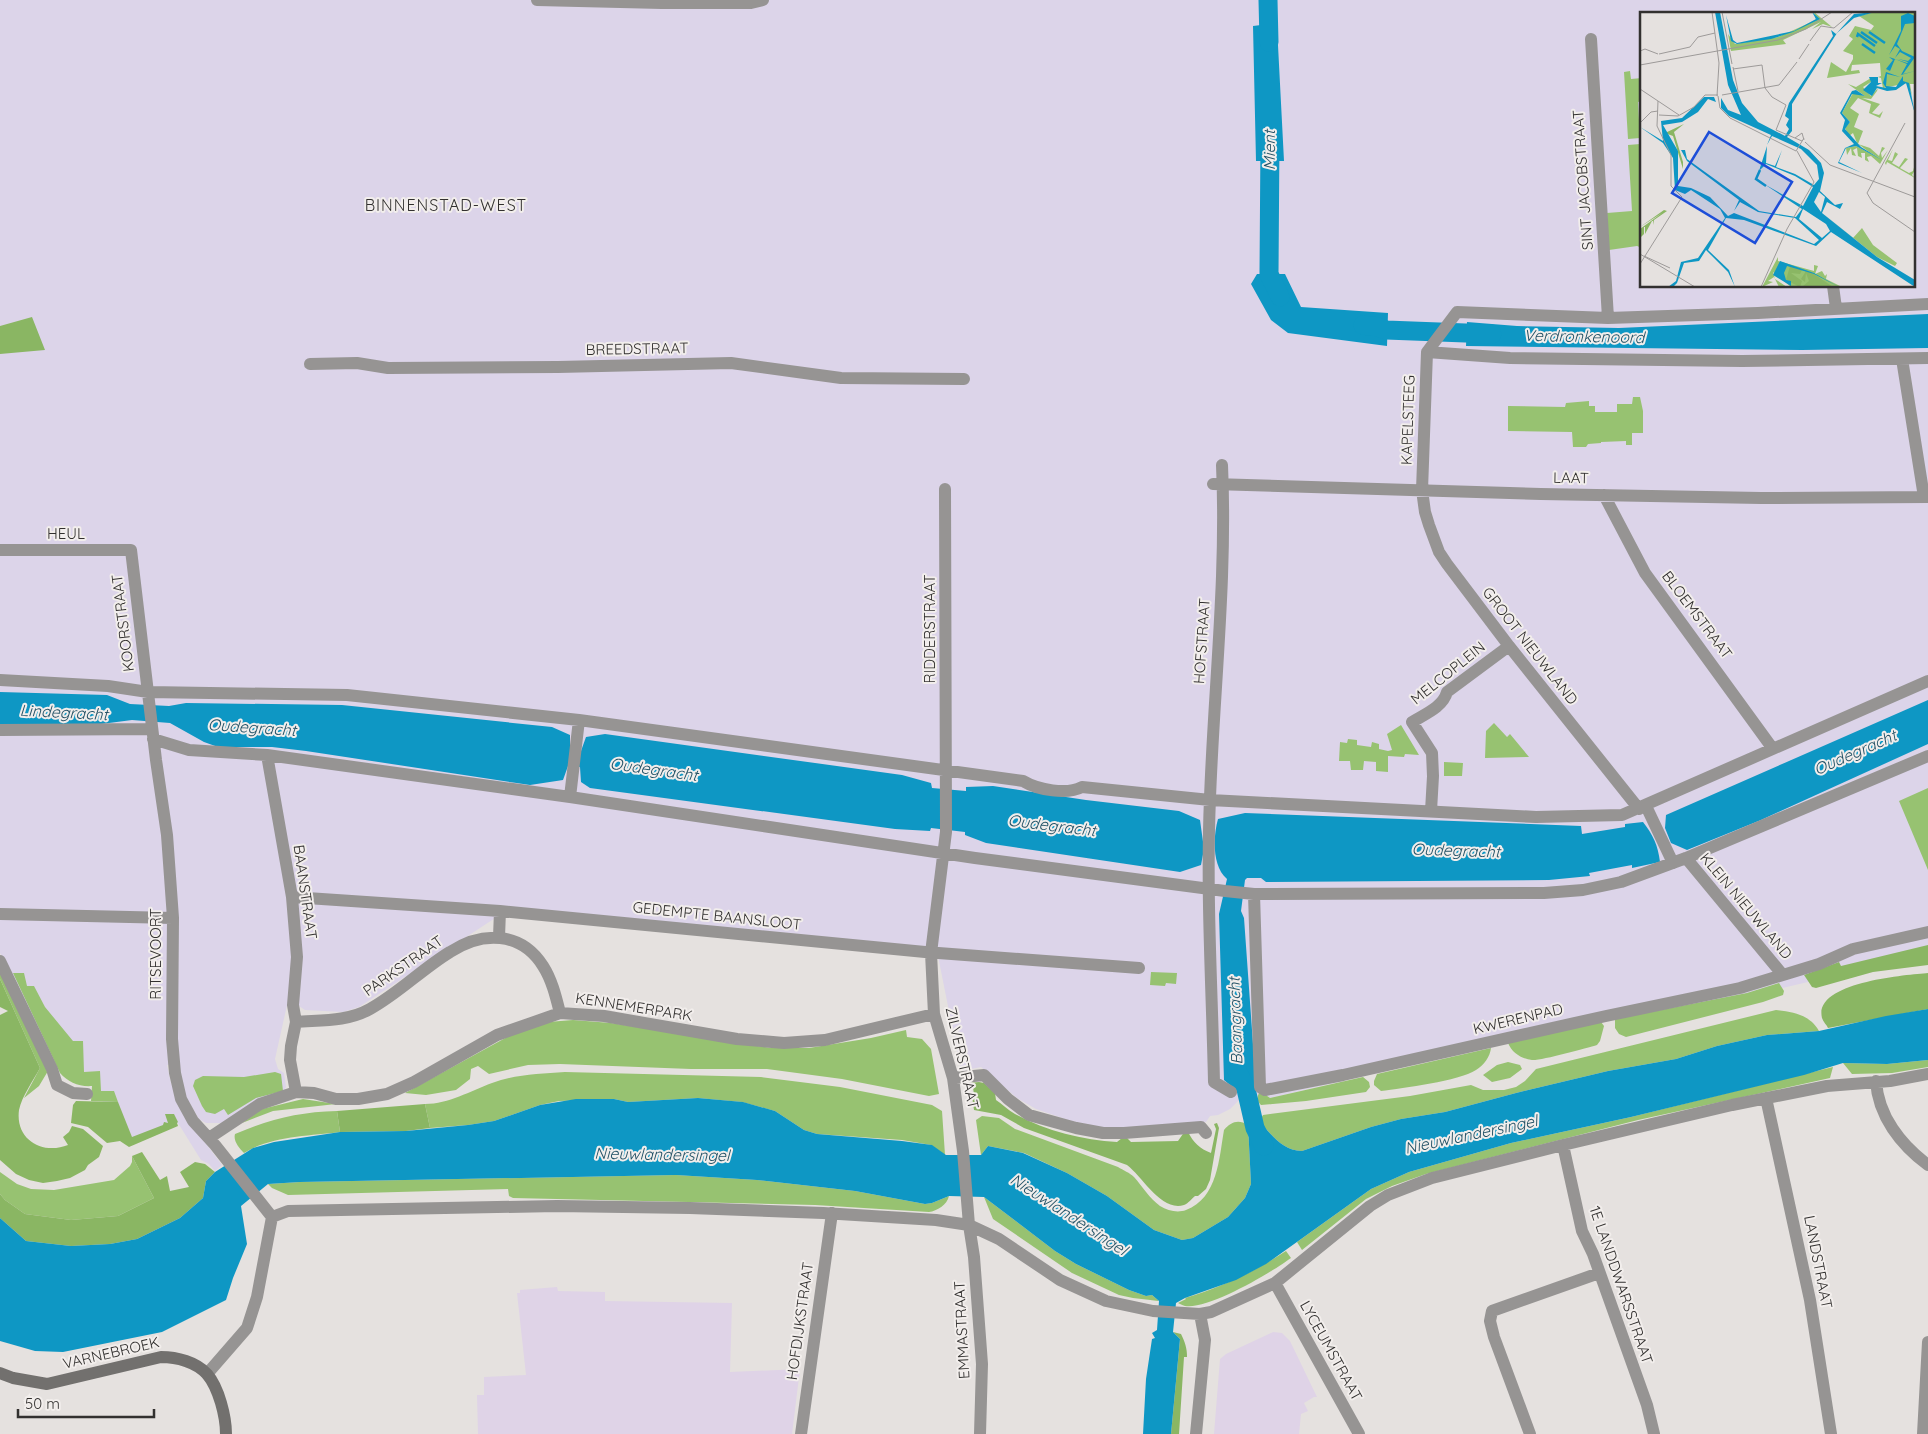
<svg xmlns="http://www.w3.org/2000/svg" width="1928" height="1434" font-family="Quicksand,sans-serif">
  <style>
    .commercial { fill: #dcd4e9; fill-rule: evenodd }
    .education { fill: #dfd3e7 }
    .green { fill: #97c271 }
    .forest { fill: #8ab663 }
    .water { fill: #0e97c4 }
    .lines { fill: none; stroke-linecap: round; stroke-linejoin: round }
    .canal { stroke: #0e97c4; stroke-width: 19 }
    .street { stroke: #969493; stroke-width: 12 }
    .secondary { stroke: #72706e; stroke-width: 12 }
    .labels { text-anchor: middle; stroke-width: 4; stroke-linejoin: round; paint-order: stroke }
    .street-label { font-size: 15px; fill: #32302f; stroke: #f2eeec }
    .water-label { font-size: 16px; font-style: italic; fill: #235266; stroke: #f2eeec }
    .neighbourhood-label { font-size: 16px; letter-spacing: 1px; fill: #32302f; stroke: #f2eeec }
    .inset-river { fill: none; stroke: #0e97c4; stroke-width: 2.5 }
    .inset-road { fill: none; stroke: #9d9a99; stroke-width: 1 }
    .view { fill: #1d4ed8; fill-opacity: 0.15; stroke: #1d4ed8; stroke-width: 2.5 }
    .inset-edge { fill: none; stroke: #32302f; stroke-width: 2.5 }
  </style>
  <rect width="100%" height="100%" fill="#e5e1df"/>
  <path class="commercial" d="M0 0H1928V954L1774 990 1565 1029 1270 1098 1253 1095 1242 1097 1230 1109 1218 1115 1210 1116 1206 1122 1182 1127 1105 1128 1071 1121 1036 1109 1017 1098 981 1067 961 1071 938 956 509 909 359 1007 343 1012 305 1010 299 1006 287 1005 275 1059 278 1069 284 1073 286 1087 284 1091 222 1123H206L199 1119 184 1094 177 1065H167L171 1083 189 1121 222 1165 215 1171 209 1164 201 1160 178 1123 131 1140 73 1061 44 1048 0 953ZM1642 14H1914V286H1642Z"/>
  <path class="education" d="M557 1287 558 1291 605 1292V1301L732 1303 730 1372 800 1369 792 1434H478L477 1395H484V1377L526 1375 517 1293H520V1290Z
    M1273 1332 1282 1333 1290 1341 1317 1397H1314L1304 1403 1308 1411 1301 1414 1299 1434H1214L1220 1359 1226 1354Z"/>
  <path class="green" d="M1630 71 1631 79 1642 78V101L1638 102 1640 138 1628 139 1624 72Z
    M1640 144 1642 248 1637 246 1609 250 1607 213 1632 211 1628 145Z
    M1633 397H1640L1643 411V433H1632V445H1626V441L1601 442V443L1588 444 1586 447H1573L1572 432 1508 431V406L1565 407 1566 403 1589 401V406H1595V412H1617V404H1632Z
    M1494 723 1507 737 1510 734 1529 757 1485 758 1486 731Z
    M1401 725 1419 755 1405 754 1404 757 1388 756V772L1376 771V762L1364 761 1363 770H1351L1350 761H1339L1340 742 1347 743 1348 739 1357 740V745L1371 747 1372 742 1379 744V749L1388 751 1392 750 1387 734Z
    M1444 762 1463 763 1462 776H1444Z
    M1928 788V870L1899 801Z
    M0 972 48 1071 39 1086 24 1098 40 1068 0 979Z
    M1151 972 1177 973 1176 984 1166 983 1165 986 1150 985Z
    M13 973H24L27 986H34L45 1007 73 1041H83L84 1072 100 1071 101 1091H114L118 1102 91 1101 92 1086C79 1087 68 1082 60 1073Z
    M1779 983 1784 991 1783 995 1763 1002 1626 1037 1619 1034 1615 1028V1019L1747 993Z
    M1776 1010C1794 1012 1810 1015 1819 1031L1767 1035 1717 1046 1676 1059 1608 1071 1516 1093 1445 1112 1401 1119 1371 1127 1302 1151C1282 1151 1272 1134 1259 1122L1263 1115 1410 1096 1471 1085 1483 1090H1504L1516 1087 1525 1081 1536 1069Z
    M573 1020 611 1023 771 1048H809L871 1038 906 1030 907 1037 922 1039 931 1049 939 1094 929 1096 842 1079 767 1069H691L560 1064 528 1065 489 1074 478 1066 471 1069 470 1079 456 1090 426 1095 405 1093 509 1036 548 1022Z
    M1601 1022 1604 1026 1600 1041 1597 1045C1587 1048 1540 1061 1532 1060 1522 1059 1512 1053 1508 1043Z
    M1491 1048C1490 1057 1484 1065 1476 1070 1459 1081 1403 1088 1381 1091L1374 1085V1081L1377 1074Z
    M1928 1060V1067L1892 1073 1852 1074 1843 1063 1887 1064Z
    M1508 1062 1520 1065 1522 1069 1510 1078 1492 1082 1483 1075 1497 1065Z
    M1833 1067 1830 1078 1638 1120 1426 1174 1392 1186 1366 1199 1302 1250 1297 1242 1371 1189 1409 1172 1511 1143 1631 1117Z
    M275 1072 281 1074 283 1091 256 1098 228 1115 224 1109 215 1114 206 1112 202 1106 193 1086 195 1080 203 1076 244 1077Z
    M565 1072 761 1077 840 1087 932 1105 942 1111 945 1155 931 1145 902 1140 817 1134 804 1130 775 1111 742 1102 698 1098 628 1102 614 1099 559 1101 540 1105 494 1121 468 1125 430 1128 425 1104C449 1104 470 1091 492 1083 516 1074 540 1074 565 1072Z
    M1363 1077 1369 1082 1370 1087 1366 1092 1306 1101 1261 1105C1256 1100 1257 1097 1260 1091L1270 1098Z
    M303 1099 336 1104 273 1111 242 1123 262 1109Z
    M337 1111 340 1132C309 1136 271 1136 244 1153 239 1148 233 1141 235 1134 270 1119 299 1112 337 1111Z
    M982 1116 999 1118 1015 1129 1118 1167C1123 1170 1130 1173 1134 1177 1143 1187 1149 1198 1160 1206 1168 1211 1178 1213 1186 1210 1218 1198 1219 1158 1224 1130 1231 1122 1238 1119 1248 1125L1251 1184 1245 1198 1228 1217 1193 1238 1182 1240 1154 1230 1107 1196 1067 1173 1024 1153 988 1146 981 1155 976 1120Z
    M132 1156 154 1198 118 1216 71 1220 25 1214 5 1200 0 1194V1172L17 1184 31 1189 54 1190 114 1180 130 1166 132 1162Z
    M676 1175 757 1180 855 1191 925 1204 932 1203 949 1196C947 1205 937 1211 929 1212L815 1205 513 1198 509 1196 508 1189 288 1195 272 1188 268 1184 300 1182Z
    M984 1197 1055 1251 1076 1264 1129 1290 1146 1296 1152 1295 1159 1301 1133 1298 1119 1295 1072 1273 993 1219Z
    M1286 1251 1291 1258C1272 1272 1209 1310 1185 1306 1182 1305 1180 1304 1178 1303L1186 1299 1185 1298C1222 1287 1254 1272 1286 1251Z"/>
  <path class="forest" d="M32 317 45 350 0 354V326Z
    M1928 945V965L1873 972 1816 988 1812 987 1804 975 1839 962 1841 966Z
    M1928 973V1009L1828 1028C1827 1025 1823 1022 1822 1018 1813 982 1906 975 1928 973Z
    M0 979 40 1068C33 1081 22 1096 19 1110 15 1140 43 1155 68 1145L63 1137 69 1132 72 1126 83 1129 103 1146 99 1157 88 1165 85 1170 70 1178 57 1181 43 1183 29 1180 16 1174 0 1160V1015L8 1011 0 1007Z
    M979 1082 984 1083 995 1093 996 1100C1002 1104 1008 1110 1015 1114 1045 1131 1083 1140 1117 1142L1122 1138H1127L1131 1142 1178 1141 1185 1131 1188 1132C1193 1142 1200 1149 1211 1153L1216 1129 1214 1124 1217 1123 1219 1128 1210 1180 1206 1189 1198 1196H1195C1191 1199 1189 1203 1184 1205 1161 1212 1143 1177 1127 1165L1024 1128 1001 1115 974 1110 972 1096 974 1095 973 1087H970L969 1083Z
    M76 1101 118 1102 132 1137 163 1125 164 1122 168 1123 165 1114H174L178 1122 177 1123 178 1126 129 1147 120 1141 107 1143 88 1127 71 1123 73 1105Z
    M425 1104 430 1128 406 1131 340 1132 337 1111Z
    M142 1152 160 1180 167 1176 170 1191 189 1187 180 1172 195 1162 205 1164 215 1172 206 1181 203 1198 180 1218 137 1239 110 1244 71 1246 26 1241 0 1218V1194L5 1200 25 1214 71 1220 118 1216 154 1198 132 1156Z
    M1173 1332 1181 1334C1185 1342 1187 1348 1187 1357H1184L1179 1434H1171L1180 1339Z"/>
  <path class="water" d="M1262 18H1275V25L1277 26 1284 161H1256L1253 26 1261 25Z
    M1257 274H1285L1301 307 1388 313 1387 346 1288 333 1271 320 1251 284Z
    M1928 314V348L1802 350 1466 346 1467 322 1517 326 1619 328Z
    M0 692 107 695 130 704 169 706 186 703 342 705 552 727 570 735V750L581 751 586 737 605 734 902 775 931 783 932 788 966 791V787L993 786 1086 800 1179 811 1200 820 1204 849 1201 865 1180 872 986 843 965 835V832L931 828 930 831 895 829 590 788 581 782 580 767 568 766 563 780 530 785 306 751 272 747H218L204 742 170 723 132 720 86 726 0 724Z
    M1928 700V744L1761 820 1687 850 1671 843 1665 828 1666 815Z
    M1245 813 1581 826 1582 834 1625 827V824L1643 822C1653 835 1658 845 1660 862L1632 868V865L1589 873 1590 876 1549 880 1266 882 1261 878H1247L1245 880 1241 911 1244 918 1256 1086 1253 1093 1243 1096 1224 1080 1219 914 1227 879C1212 866 1213 837 1218 819Z
    M1928 1009V1060L1887 1064 1843 1063 1804 1075 1631 1117 1511 1143 1409 1172 1371 1189 1266 1264 1236 1280 1185 1298 1176 1303 1173 1332 1180 1339 1171 1434H1143L1146 1379 1152 1339 1155 1338 1152 1333 1157 1330 1159 1301 1152 1295 1146 1296 1129 1290 1076 1264 1055 1251 984 1197 949 1196 932 1203 925 1204 855 1191 757 1180 676 1175 300 1182 268 1184 241 1206 247 1244 233 1278 226 1300 162 1332 63 1352 35 1351 0 1341V1218L26 1241 71 1246 110 1244 137 1239 180 1218 203 1198 206 1181 215 1172 253 1148 274 1142 340 1132 406 1131 468 1125 494 1121 540 1105 576 1099H614L628 1102 698 1098 743 1102 775 1111 804 1130 817 1134 902 1141 932 1145 946 1155H981L988 1146 1023 1153 1067 1173 1107 1196 1154 1230 1182 1240 1193 1238 1228 1217 1245 1198 1251 1184 1248 1125 1259 1122C1272 1134 1282 1151 1302 1151L1371 1127 1401 1119 1445 1112 1516 1093 1608 1071 1676 1059 1717 1046 1767 1035 1819 1031 1886 1016Z"/>
  <g class="lines">
    <path class="canal" d="M1268 0 1269 42
      M1270 137 1269 274 1280 297
      M1363 325 1378 327 1386 330 1492 334
      M1237 1071 1246 1089 1255 1128 1264 1146"/>
    <path class="street" d="M537 0 662 3H751L763 0
      M1591 39 1608 318
      M1833 286 1836 308
      M1427 352 1422 490 1425 512 1429 525 1439 552 1447 564 1509 646 1639 809
      M1427 352 1457 312 1608 318 1758 313 1928 304
      M1427 352 1510 358 1742 361 1928 358
      M1902 359 1924 497
      M310 364 357 363 388 368 558 367 731 363 841 378 964 379
      M1222 465C1227 577 1214 687 1210 798 1206 893 1212 988 1214 1082L1231 1092
      M1213 484 1541 494 1761 498 1928 497
      M945 489 946 832 931 953 934 1014 953 1078 963 1151 969 1225 974 1257 982 1364 980 1434
      M1604 495 1645 573 1773 749
      M0 550H131L156 760 167 835 173 918 172 1039 175 1073 181 1099 193 1121 215 1145 272 1217
      M0 680 108 686 148 692 347 695 579 720 1023 781C1038 790 1067 795 1082 787L1210 800 1536 817 1622 815 1928 681
      M0 730 152 729
      M153 739 189 750 267 755 570 797 975 858 1225 891 1254 894 1544 893 1583 890 1621 882 1686 858 1928 756
      M267 755 292 897 297 957 293 1005 296 1022 291 1046 290 1060 296 1092
      M570 797 579 720
      M1646 806 1673 863
      M1431 811 1433 776 1432 753 1412 722C1425 714 1443 707 1447 692L1509 646
      M1686 858 1782 974
      M1254 894 1260 1087 1265 1090 1343 1075 1606 1016 1740 988 1819 964 1853 949 1928 932
      M292 897 500 911 925 952 1139 968
      M0 914 173 918
      M499 937 500 911
      M0 961 52 1069 57 1085 73 1093 87 1094
      M296 1022C320 1020 347 1022 370 1009 399 993 422 969 450 952 482 931 521 931 543 966 552 980 556 997 560 1013
      M953 1078 984 1075 1008 1099 1029 1115 1076 1128 1103 1133H1124L1201 1127 1206 1133
      M1876 1081C1878 1116 1901 1145 1928 1165
      M1766 1098 1810 1300 1831 1434
      M209 1138 260 1104 296 1092 314 1093 336 1099H358L387 1094 414 1082 497 1035 560 1013 604 1016 737 1039 784 1043 825 1040 934 1014
      M1563 1145 1582 1231 1593 1254 1647 1405 1654 1434
      M272 1217 288 1211 557 1206 690 1208 823 1213 936 1220 969 1225 999 1239 1060 1280 1106 1301 1153 1311 1200 1314 1211 1312 1275 1283 1370 1206 1388 1195 1432 1178 1563 1145 1732 1105 1827 1086 1890 1081 1928 1074
      M1275 1283 1359 1434
      M207 1374 247 1328 257 1297 272 1217
      M801 1434 832 1213
      M1196 1434 1205 1340 1200 1314
      M1530 1434 1494 1337 1490 1321 1492 1311 1599 1273
      M1923 1434 1928 1342"/>
    <path class="secondary" d="M0 1373 13 1378 47 1384 161 1357C177 1357 196 1362 207 1374 219 1388 226 1417 226 1434"/>
  </g>
  <g class="labels">
    <g class="street-label">
      <text transform="translate(1583 180) rotate(-94)" y="5">SINT JACOBSTRAAT</text>
      <text transform="translate(637 349) rotate(-1)" y="5">BREEDSTRAAT</text>
      <text transform="translate(1408 420) rotate(-88)" y="5">KAPELSTEEG</text>
      <text transform="translate(1571 478) rotate(1)" y="5">LAAT</text>
      <text x="66" y="539">HEUL</text>
      <text transform="translate(1697 615) rotate(53)" y="5">BLOEMSTRAAT</text>
      <text transform="translate(123 623) rotate(-97)" y="5">KOORSTRAAT</text>
      <text transform="translate(930 629) rotate(-90)" y="5">RIDDERSTRAAT</text>
      <text transform="translate(1202 641) rotate(-86)" y="5">HOFSTRAAT</text>
      <text transform="translate(1530 646) rotate(52)" y="5">GROOT NIEUWLAND</text>
      <text transform="translate(1448 673) rotate(-39)" y="5">MELCOPLEIN</text>
      <text transform="translate(305 892) rotate(82)" y="5">BAANSTRAAT</text>
      <text transform="translate(1746 906) rotate(50)" y="5">KLEIN NIEUWLAND</text>
      <text transform="translate(717 916) rotate(6)" y="5">GEDEMPTE BAANSLOOT</text>
      <text transform="translate(156 954) rotate(-90)" y="5">RITSEVOORT</text>
      <text transform="translate(403 966) rotate(-35)" y="5">PARKSTRAAT</text>
      <text transform="translate(634 1007) rotate(9)" y="5">KENNEMERPARK</text>
      <text transform="translate(1518 1019) rotate(-13)" y="5">KWERENPAD</text>
      <text transform="translate(962 1058) rotate(77)" y="5">ZILVERSTRAAT</text>
      <text transform="translate(1818 1262) rotate(79)" y="5">LANDSTRAAT</text>
      <text transform="translate(1621 1285) rotate(71)" y="5">1E LANDDWARSSTRAAT</text>
      <text transform="translate(800 1321) rotate(-82)" y="5">HOFDIJKSTRAAT</text>
      <text transform="translate(962 1330) rotate(-93)" y="5">EMMASTRAAT</text>
      <text transform="translate(1331 1351) rotate(61)" y="5">LYCEUMSTRAAT</text>
      <text transform="translate(111 1353) rotate(-13)" y="5">VARNEBROEK</text>
    </g>
    <g class="water-label">
      <text transform="translate(1269 150) rotate(-90)" y="6">Mient</text>
      <text transform="translate(1584 336) rotate(1)" y="6">Verdronkenoord</text>
      <text transform="translate(64 712) rotate(3)" y="6">Lindegracht</text>
      <text transform="translate(252 727) rotate(4)" y="6">Oudegracht</text>
      <text transform="translate(1855 752) rotate(-24)" y="6">Oudegracht</text>
      <text transform="translate(654 769) rotate(8)" y="6">Oudegracht</text>
      <text transform="translate(1052 825) rotate(7)" y="6">Oudegracht</text>
      <text transform="translate(1456 850) rotate(2)" y="6">Oudegracht</text>
      <text transform="translate(1235 1021) rotate(-92)" y="6">Baangracht</text>
      <text transform="translate(1471 1134) rotate(-12)" y="6">Nieuwlandersingel</text>
      <text transform="translate(662 1154) rotate(1)" y="6">Nieuwlandersingel</text>
      <text transform="translate(1069 1214) rotate(33)" y="6">Nieuwlandersingel</text>
    </g>
    <g class="neighbourhood-label">
      <text x="446" y="211">BINNENSTAD-WEST</text>
    </g>
  </g>
  <g transform="translate(1640 12)">
    <rect width="275" height="275" fill="#e5e1df"/>
    <path d="M174 0 192 15 183 12 172 17 181 10 143 28 146 32 91 39 88 22 95 32 138 25 176 8ZM235 0H275V72H270L272 84 268 71 243 76 241 66 238 65 241 64 240 51 212 53 211 59 219 58 220 61 187 66 191 50 206 60 213 47V43L203 39 213 27 209 24 215 14 231 18 234 14 219 4ZM231 66V70L223 75 231 84 238 76 237 79 231 87 222 86 240 92 232 101 239 103 243 99 240 106 229 101 231 92 218 86 210 96 219 102 214 115 223 119 218 132 230 136 239 144 242 135 245 136 241 141 242 146 248 138 240 152 231 144 227 145 229 150 225 148V141H221L222 146 218 144 217 136 213 138 216 144 212 143 211 136 207 143 206 136 216 134 241 147 229 140 217 131 213 121 209 124 205 116 210 110 202 101 213 81 225 84 208 72 216 75ZM253 137 248 148 252 149 255 140 258 142 252 151 259 155 265 146 268 147 260 156 269 161 273 159 275 152V158L272 163 275 166 247 150 246 153 245 151ZM181 200 213 226 222 216 233 233 257 251 255 254 237 245ZM138 245V249L174 259V253L178 254 175 262 182 259 185 264 187 262 186 267 202 275H151L133 260 135 267 147 275H139L134 265 128 269 133 270 122 275Z" fill="#97c271"/>
    <path d="M44 112 34 120 43 150V157L33 124 25 121ZM24 198 27 199 14 208 13 213V209H12L5 222V215H4V222L0 226V217L22 201 0 215ZM150 254 162 258 160 262 151 261 162 269 160 275 146 268ZM166 259 174 262 193 275H162L169 269 166 261 165 270 161 267Z" fill="#8ab663"/>
    <path d="M75 0H80L93 68 102 91 118 110 145 124 149 117 146 113 149 107 145 104 149 91 193 24 191 18 196 22 214 2 235 0 214 6 197 21 152 92V119L147 125 169 138 181 151 184 161 180 179 195 193 203 191 200 197 187 190 182 201 237 245 275 268V275L191 220 176 234 104 208 86 206 68 238 89 258 95 275 88 260 66 238 59 249 44 251 37 271 33 275H28L36 269 41 250 58 246 85 206 80 197 51 178 45 182 35 178 33 146 23 131 0 115 23 129 21 109 42 106 64 85H74L76 90 68 87 58 100 42 110 23 113 38 139V174L51 176 70 185 88 204 94 201 174 232 179 228 155 206 118 200 100 190 94 199 99 188 47 149 41 138H45L47 147 119 199 156 205 162 197 124 172 163 194 173 175 155 164 126 152 119 159 127 134 126 151 135 154 142 138 136 155 155 162 174 173 179 167 177 153 161 137 132 124 127 133 131 123 89 104 81 96V86L88 98 101 103 88 73ZM179 180 185 185 181 200 174 190ZM163 197 186 212 190 219 182 226 159 207ZM172 0 180 7 153 20 131 27 97 32 91 29 86 3 93 28 97 31 154 19 176 7ZM268 1 275 4V11L265 12 257 32 262 39 275 45 263 62 275 59 261 63 267 52 255 47 250 59 246 57 253 48 249 45 267 51 272 47 268 50 258 47 268 49 271 46 260 40 255 46 260 37 255 34 249 43 261 19V4ZM246 60 260 65 247 62 246 74 256 75 263 64V69L269 71 275 102 266 71 256 78 247 79 237 76 232 84 223 78 231 70 229 65H238V71H242L236 74 246 76 243 71ZM216 78 225 84 212 82 202 101 210 110 205 117 221 135 242 148 216 134 206 136 199 150 222 161 198 151 205 136 214 132 202 119 205 108 200 101 212 79ZM140 249 174 261 199 275 174 262 147 254 144 261 146 268 151 269V274L133 263Z" fill="#0e97c4" fill-rule="evenodd"/>
    <path class="inset-river" d="M221 20 237 31M229 20 245 31M217 25 218 22 235 34M222 32 235 41M120 158 116 167 126 174"/>
    <path class="inset-road" d="M72 0 79 51 77 84M82 0 92 52M170 29 181 14 194 16 213 0M0 39 5 37 18 42M19 42 50 35 58 25 75 21M159 47 169 32M0 53 138 28 166 17 192 0M93 55 98 79M93 57 122 53 125 76 132 85 146 93 136 118 162 129M0 77 39 103M82 83 139 73 157 50M78 84 80 96 90 106 156 139 164 126M19 103 38 104 54 95 65 83H78M0 111 11 100 18 99M265 111 227 181 233 191 275 220M155 126 162 121 164 128M165 130 190 153 275 185M0 242 55 275M4 244 30 256M0 252 42 185 31 174V143L17 114 18 89M121 275 147 217 174 170 157 139"/>
    <path class="view" d="M69 120 152 170 115 231 32 181Z"/>
    <rect width="275" height="275" class="inset-edge"/>
  </g>
  <path d="M18 1409v8h136v-8" fill="none" stroke="#32302f" stroke-width="2.5"/>
  <text x="25" y="1409" font-size="15" fill="#32302f" stroke="#f2eeec" stroke-width="4" paint-order="stroke">50 m</text>
</svg>
